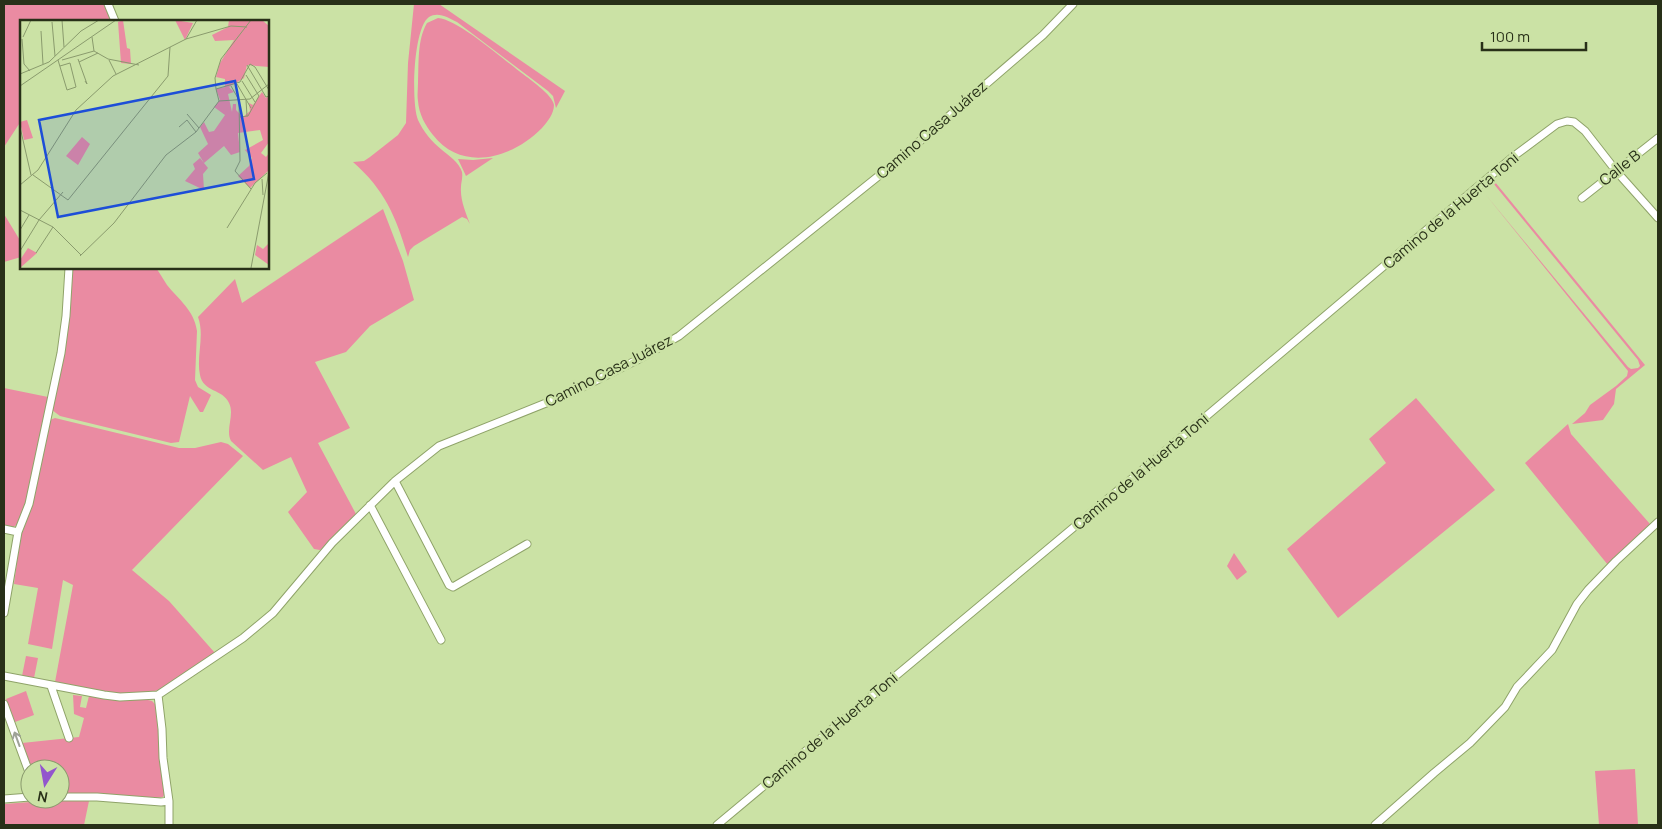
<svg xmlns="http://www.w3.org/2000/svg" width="1662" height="829" font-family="Manrope,sans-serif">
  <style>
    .green { fill: #ea8ba2 }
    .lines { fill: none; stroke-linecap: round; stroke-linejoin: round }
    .minor-casing { stroke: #8fa369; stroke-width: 9 }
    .minor { stroke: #fff; stroke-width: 7 }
    .oneway { stroke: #9ea297 }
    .labels { text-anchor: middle; stroke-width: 5; stroke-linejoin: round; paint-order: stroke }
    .street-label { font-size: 15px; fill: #283018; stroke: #cbe2a5 }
    .inset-road { fill: none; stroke: #8a9b6d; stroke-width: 1 }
    .view { fill: #1d4ed8; fill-opacity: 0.15; stroke: #1d4ed8; stroke-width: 2.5 }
    .inset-edge { fill: none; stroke: #283018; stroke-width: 2.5 }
  </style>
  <rect width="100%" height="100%" fill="#cbe2a5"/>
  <path class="green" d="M4 4H105L110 11 108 14 111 21H21V116L19 118 21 121 4 147Z
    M414 4H439L565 91 556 108 553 96 548 91 457 22C449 18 438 11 429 17 413 28 411 103 418 120 423 131 432 142 442 150 449 156 459 162 462 172 463 178 461 182 461 187 460 200 466 213 470 224L467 219 462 217 414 246 410 250 408 257C396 217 385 190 353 162L364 161 370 157 398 135 406 123 408 63Z
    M438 18C457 19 502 58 519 71 528 78 553 95 554 105 554 114 547 122 542 128 513 158 462 173 433 135 425 125 419 114 418 101 417 95 418 89 418 83 419 63 417 40 427 23Z
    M493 158 466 176 458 159 473 160Z
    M1495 182 1645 365 1616 389 1614 404 1603 420 1572 424 1585 413 1590 405 1616 386 1627 376 1628 371 1486 195 1628 367 1631 369 1638 368 1640 366 1638 360 1493 183Z
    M383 209 403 261 414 300 370 326 346 352 315 362 350 428 318 443 356 514 320 550 314 549 288 512 307 492 291 457 263 470 231 441C225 429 235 415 229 403 223 389 203 392 200 375 196 356 205 336 198 317L235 279 242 303Z
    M4 214 21 242V257L4 262Z
    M71 268H156C160 273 163 279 167 285 179 300 194 310 197 331L195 380 198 387 211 395 203 412H200L190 396 179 442 171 443 60 416 52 410 69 324Z
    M4 388 48 397 26 506 20 522 11 529 4 527Z
    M1416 398 1495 490 1338 618 1287 549 1386 463 1369 439Z
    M55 418 179 448H195L221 442 228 444 243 456 132 570 169 601 215 653 159 690 145 693 119 695 55 682 73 585 63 580 52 649 28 644 38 588 14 584 21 531H23L27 519 50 420Z
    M1568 424 1571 434 1650 524 1608 565 1525 463Z
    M1234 553 1247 572 1237 580 1227 566Z
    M26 656 38 658 34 678 22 676Z
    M26 691 34 715 15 722 6 699Z
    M73 695 82 696 80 707 86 708 89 696 108 700H148L152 701 155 704 165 793 163 797 156 798 60 795V769H32L22 743 79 737 84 718 74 714Z
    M1635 769 1638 825H1599L1595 771Z
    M44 801H89L84 825H4V804Z"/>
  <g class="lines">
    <defs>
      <path id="minor" d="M108 4 115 21
        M1582 198 1658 138
        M395 481 449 585 453 587 527 544
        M370 505 441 640
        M4 529 18 532
        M4 613 18 532 29 504 61 353 66 316 69 268
        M4 676 104 695 120 697 158 695
        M51 686 69 738
        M4 704 30 775
        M60 797H97L161 802 169 801 163 758 162 729 158 695 243 638 273 613 332 543 395 481 439 446 571 393 641 358 679 336 891 166 1043 35 1073 4
        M4 799 30 797
        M169 801V825
        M717 825 1158 457 1514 156 1557 124 1567 121 1574 122 1585 131 1617 172 1658 218
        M1375 825 1434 773 1470 743 1505 707 1517 687 1552 650 1577 604 1588 590 1616 561 1658 522"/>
    </defs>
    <use href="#minor" class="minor-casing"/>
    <use href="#minor" class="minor"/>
  </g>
  <defs><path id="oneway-shaft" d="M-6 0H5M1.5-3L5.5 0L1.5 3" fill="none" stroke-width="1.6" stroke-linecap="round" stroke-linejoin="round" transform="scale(1.25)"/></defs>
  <use class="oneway" href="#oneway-shaft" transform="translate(17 739) rotate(-110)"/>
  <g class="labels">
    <g class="street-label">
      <text transform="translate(932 130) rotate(-41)" y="5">Camino Casa Juárez</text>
      <text transform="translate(1620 168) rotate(-38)" y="5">Calle B</text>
      <text transform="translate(1451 211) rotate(-40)" y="5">Camino de la Huerta Toni</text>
      <text transform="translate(609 371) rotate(-27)" y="5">Camino Casa Juárez</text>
      <text transform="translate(1141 472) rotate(-40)" y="5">Camino de la Huerta Toni</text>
      <text transform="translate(830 731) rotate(-40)" y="5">Camino de la Huerta Toni</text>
    </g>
  </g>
  <g transform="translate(20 20)">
    <rect width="249" height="249" fill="#cbe2a5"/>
    <path d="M103 0 107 28 110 29 111 44 101 43 98 2ZM155 0 173 3 165 20ZM209 0H242L249 6V47L227 45 224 58 209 67 214 72 208 74 212 92 213 84H216V90L223 97 230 91 229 83 233 85 242 72 246 78 249 76V122L241 133 246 137 249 133V150L230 168 218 156 229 146 232 138 225 130 243 120 240 110 218 113 220 132 211 135 204 126 184 143 178 133 188 124 180 107 184 102 189 112 194 111 205 95 194 87 200 80 196 69 205 67V59L196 57 200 43 214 20 195 21 192 15 208 7ZM7 100 13 118 4 120 0 102ZM62 117 70 124 58 145 46 136ZM180 138 188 148 183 154 184 170 165 161 175 149 173 144ZM249 223V245L235 235 237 225 243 229ZM8 228 17 233 0 248V240Z" fill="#ea8ba2"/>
    <path class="inset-road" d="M42 0 44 27M32 2 35 36M21 11 23 44M3 17 11 0M72 17 74 31 88 39 119 45M2 19 4 44 10 51M166 19 177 0M58 39 67 64 65 61M38 40 47 70 56 67 50 43 40 46M42 40 74 31M89 40 96 54M59 42 78 33M227 45 246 77 249 76M0 54 29 42 61 11 79 0M222 61 235 82M217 64 231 88M0 66 96 0M211 66 219 80 220 141 215 151 231 169M196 69 195 58 201 39 231 0M226 80 227 96M199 81 230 79 249 64M167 94 179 108M220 97 228 96 239 76 226 55M0 107 11 155M159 107 167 100 176 112M13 155 48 180 148 56 150 27M242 159 243 175M0 165 18 150 56 90 93 56 166 19 211 6 227 7M0 190 33 207 61 235M19 200 43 172M207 208 235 163 247 153M0 210 9 195M0 231 19 200M16 233 33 207M60 236 94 203 146 135 176 112 199 81 196 69 220 62 230 44 235 47 249 70M231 248 249 152"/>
    <path class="view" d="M215 61 234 159 38 197 19 100Z"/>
    <rect width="249" height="249" class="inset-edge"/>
  </g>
  <rect width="1662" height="829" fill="none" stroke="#283018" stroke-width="10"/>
  <g transform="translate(45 784) rotate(191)"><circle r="24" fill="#cbe2a5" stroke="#8a9b6d"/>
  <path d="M0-4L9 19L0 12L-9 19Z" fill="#9256cd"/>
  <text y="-8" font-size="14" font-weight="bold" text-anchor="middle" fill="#283018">N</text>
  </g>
  <path d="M1482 42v8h104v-8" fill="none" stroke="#283018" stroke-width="2.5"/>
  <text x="1490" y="42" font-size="15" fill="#283018" stroke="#cbe2a5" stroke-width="4" paint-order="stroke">100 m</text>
</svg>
